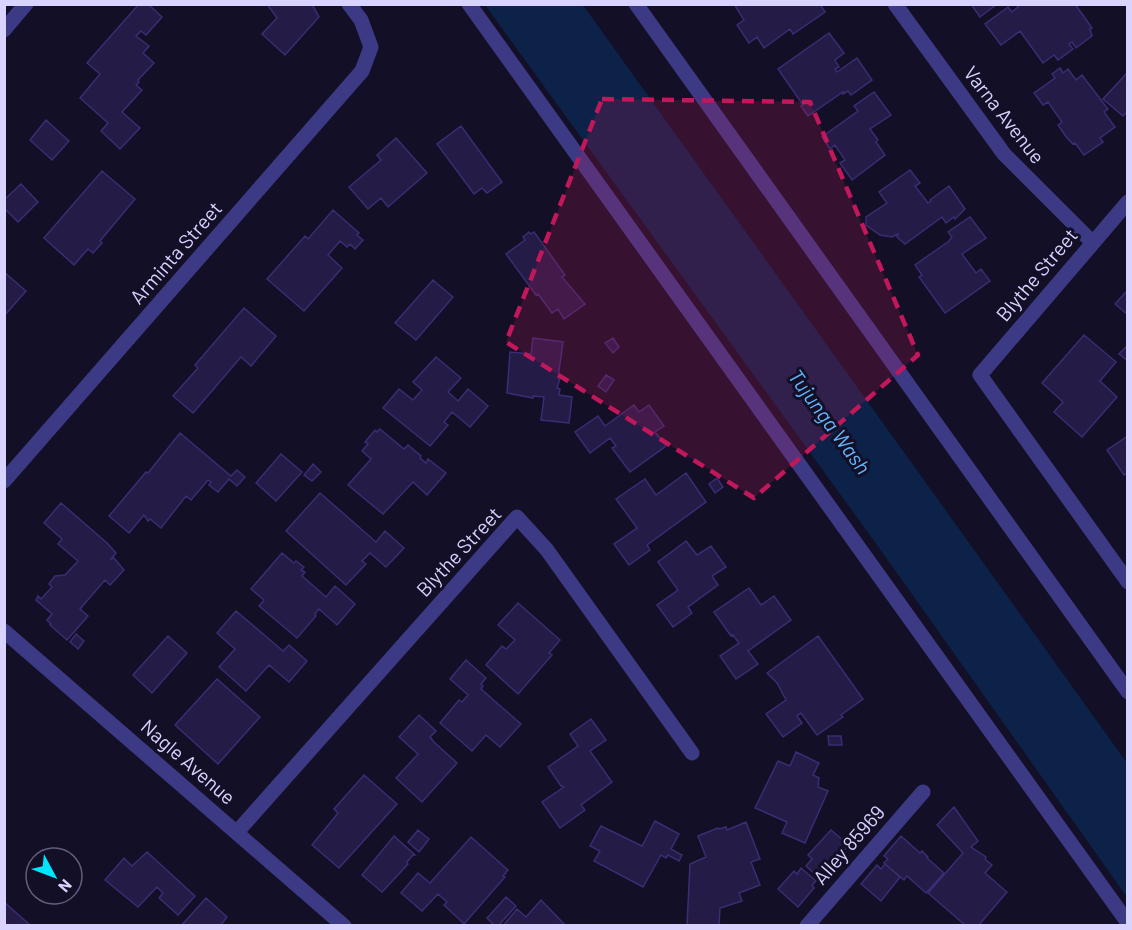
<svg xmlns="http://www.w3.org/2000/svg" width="1132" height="930" font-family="Barlow,sans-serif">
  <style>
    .water { fill: #0c2248 }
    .building { fill: #241b47; stroke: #3b2d73; stroke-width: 1.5 }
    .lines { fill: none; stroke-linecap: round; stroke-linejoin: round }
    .minor { stroke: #3d3a85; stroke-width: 15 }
    .marked { fill: #c2185b; fill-opacity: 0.2; stroke: #c2185b; stroke-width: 4.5; stroke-dasharray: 12 8; stroke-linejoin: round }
    .labels { text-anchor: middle; stroke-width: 6; stroke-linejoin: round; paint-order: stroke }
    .street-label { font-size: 20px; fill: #d9d4ff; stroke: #130f26 }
    .water-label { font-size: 21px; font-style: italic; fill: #62b6ff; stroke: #130f26 }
  </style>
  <rect width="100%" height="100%" fill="#130f26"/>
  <path class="water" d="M485 5H583L1127 763V897L877 545Z"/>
  <path class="building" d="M139 4H148L162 17 146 35 141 31 136 36 149 46 143 53 154 63 138 80 139 82 136 85 142 90 122 112 140 128 120 149 101 131 108 123 80 98 100 74 87 63Z
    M267 4H312L319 17 285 55 262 34 277 18Z
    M734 4H820L825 12 793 34 790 29 764 48 757 37 749 43 737 25 744 20Z
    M971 4H997L980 17Z
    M1075 4 1092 28 1090 29 1092 36 1076 48 1072 42 1069 44 1073 49 1058 60 1054 55 1043 63 1020 31 1001 45 985 24 1008 7 1012 12 1018 7 1016 4Z
    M829 33 844 53 835 60 839 67 835 69 837 72 857 58 872 80 851 95 848 91 843 94V92L808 116 801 106 803 105 778 69Z
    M1060 68 1063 73 1068 69 1076 80 1082 75 1108 109 1104 112 1115 127 1100 138 1103 142 1084 155 1075 143 1073 144 1067 138 1058 125 1062 122 1048 102 1043 105 1034 93 1055 78 1052 74Z
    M1128 72V111L1123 116 1103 99Z
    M874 92 891 115 870 129 878 140 876 142 885 155 852 180 840 163 845 160 835 145 830 149 822 137 858 111 854 106Z
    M46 120 69 141 52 160 30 140Z
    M461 126 502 182 487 193 482 188 474 194 437 144Z
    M396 138 427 173 388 207 381 198 368 209 349 187 381 160 377 155Z
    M910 170 920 183 915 186 928 203 931 201 930 200 949 186 965 209 955 219 954 217 946 223 942 217 905 244 897 237 898 234 892 237 880 235 866 225V217L887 203 879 192Z
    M102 171 135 199 100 241 102 243 93 253 88 249 74 265 44 238Z
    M21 184 38 202 18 222 4 208V200Z
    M333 210 359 233 357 235 363 240 355 249 350 244 347 247 340 241 328 255 342 268 304 311 267 279 305 236 308 239Z
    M970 217 986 238 962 254 976 273 981 269 990 281 945 313 919 277 922 275 915 265 949 241 952 237 948 232Z
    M529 232 531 234 534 232 565 275 562 277 585 304 564 319 558 309 552 313 538 294 536 295 506 254 525 240 523 237Z
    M4 272 26 291 4 316Z
    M433 280 453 297 416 340 395 323Z
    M1128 290V315L1115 304Z
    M244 308 276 336 251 366 241 357 193 413 173 396 198 368 195 365Z
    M1084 335 1116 362 1100 381 1117 397 1082 437 1054 412 1063 402 1042 383Z
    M533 338 563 342 558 378H560L557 388 560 389 559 395 572 397 569 423 541 420 544 397 533 396V398L507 393 510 352 531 354Z
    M613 338 619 347 613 353 605 343Z
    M1128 345V361L1119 354Z
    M436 357 461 378 448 392 458 401 468 389 488 406 470 427 452 412 444 422 448 425 430 446 383 408 399 389 413 400 422 390 413 382Z
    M606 375 614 380 606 392 598 386Z
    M634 405 639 412 649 405 664 426 655 432 666 446 630 472 612 448 616 446 610 438 590 453 575 432 598 416 605 426Z
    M380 429 404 449 408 445 421 456 420 458 426 463 428 459 446 473 427 495 413 482 383 514 348 485 371 459 362 451 368 444 365 442 375 430 377 432Z
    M180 433 231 476 237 470 245 477 237 486 229 479 218 492 209 485 211 482 208 480 191 500 186 496 161 528 150 519 148 521 144 515 129 533 109 516 146 472 148 473Z
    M1128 436V472L1124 475 1107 450Z
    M281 454 302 472 276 501 256 483Z
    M313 464 321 472 312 481 304 475Z
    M686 473 706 502 647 545 650 550 629 565 614 544 637 528 616 499 645 479 656 495Z
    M717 478 723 487 715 493 709 484Z
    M320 493 376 542 385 531 404 548 386 567 370 553 362 561 366 564 346 585 286 531Z
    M61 503 107 543 116 553 111 559 114 558 124 570 110 585 105 580 80 609 88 616 67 640 50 625 51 624 47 620 52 614 36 600 38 596 41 599 52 587 49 584 55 576 65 575 78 561 58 544 62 539 44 523Z
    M686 541 697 555 711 546 726 567 712 576 718 585 688 607 692 613 673 627 657 605 678 590 658 562Z
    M282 553 294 563 296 561 304 567 301 570 305 572 302 576 326 597 335 586 355 604 337 625 319 609 315 614 316 616 297 638 259 606 264 600 251 589Z
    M749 588 761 605 774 596 791 620 748 651 758 664 736 679 720 656 739 643 733 635 731 636 714 612Z
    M518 603 560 640 549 653 552 655 518 694 486 665 502 646 506 649 515 640 498 625Z
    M236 611 283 651 289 645 307 661 289 682 269 665 246 691 219 667 235 649 217 633Z
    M76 634 84 641 78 649 70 642Z
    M168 636 187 653 152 693 133 675Z
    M818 636 863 699 841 715 843 717 817 735 801 713 797 716 802 723 783 737 766 714 786 700 777 683 767 673Z
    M466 660 486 678 481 684 483 686 481 689 521 724 500 747 486 735 472 751 440 723 459 700 462 702 468 695 450 679Z
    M217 679 260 717 218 764 175 725Z
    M419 715 436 731 430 737 434 742 457 763 422 802 396 778 418 754 399 737Z
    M591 719 606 740 590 751 612 782 581 805 585 810 560 828 542 802 564 787 561 786 548 767 578 746 570 734Z
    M828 736H841L842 745H829Z
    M796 752 819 763 813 775 819 778 818 787 828 791 805 843 782 833 787 822 755 808 778 761 790 766Z
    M364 775 397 804 339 868 312 845 338 813 334 809Z
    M954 807 978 841 971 847 986 857 985 859 992 865 985 873 1007 892 978 926H966L928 893 963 853 937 825Z
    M655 821 679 834 671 849 682 855 679 861 668 855 666 858 661 855 643 887 594 861 600 851 590 846 601 826 642 846Z
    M746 822 760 859 751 862 760 885 739 893 742 901 720 908 719 926H687L690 864 706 857 698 836 718 828 719 829 726 827 727 830Z
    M418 830 429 839 419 852 408 842Z
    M831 830 849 845 820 879 806 866 812 859 808 855Z
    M394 836 415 855H413L407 862 408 864 382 892 362 875Z
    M901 836 920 853 922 851 928 857 927 858 944 873 926 893 907 876 904 880 884 863 888 859 884 856Z
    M471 837 508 870 503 876 505 877 464 924 444 905 447 902 438 894 422 911 401 893 418 873 430 883Z
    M147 852 195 896 178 915 159 898 163 893 157 887 138 907 105 880 124 858 132 866Z
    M885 864 900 877 881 901 861 884 877 865 881 869Z
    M801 868 816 881 812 885 814 888 798 907 778 889 794 871 797 874Z
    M506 897 516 906 498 926H495L487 918Z
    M206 898 227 917 220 926H181Z
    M541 900 566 926H503L517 909 526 917Z
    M4 902 31 926H4Z"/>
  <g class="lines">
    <path class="minor" d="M469 4 1128 923
      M636 4 1128 692
      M895 4 1004 154 1092 242
      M4 30 26 4
      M1128 202 980 375 1128 582
      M4 481 362 71 371 47 361 20 349 4
      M4 631 344 926
      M237 832 517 517 547 550 692 753
      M807 926 923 792"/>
  </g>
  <path class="marked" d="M602 99 810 102 918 355 754 498 506 342Z"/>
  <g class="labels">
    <g class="street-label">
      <text transform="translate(1004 115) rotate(52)" y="7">Varna Avenue</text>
      <text transform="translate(176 253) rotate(-49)" y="7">Arminta Street</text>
      <text transform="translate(1037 275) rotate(-50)" y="7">Blythe Street</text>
      <text transform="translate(459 552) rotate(-47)" y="7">Blythe Street</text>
      <text transform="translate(188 762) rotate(41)" y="7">Nagle Avenue</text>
      <text transform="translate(849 845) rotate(-49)" y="7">Alley 85969</text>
    </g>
    <g class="water-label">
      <text transform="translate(829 422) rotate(54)" y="7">Tujunga Wash</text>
    </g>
  </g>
  <rect width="1132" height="930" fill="none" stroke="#d9d4ff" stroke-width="12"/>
  <g transform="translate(54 876) rotate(131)"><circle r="28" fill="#130f26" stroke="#625e7d" stroke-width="1.5"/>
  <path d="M0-4.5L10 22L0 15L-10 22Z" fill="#00e5ff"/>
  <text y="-9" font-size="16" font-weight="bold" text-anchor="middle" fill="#d9d4ff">N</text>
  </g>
</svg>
